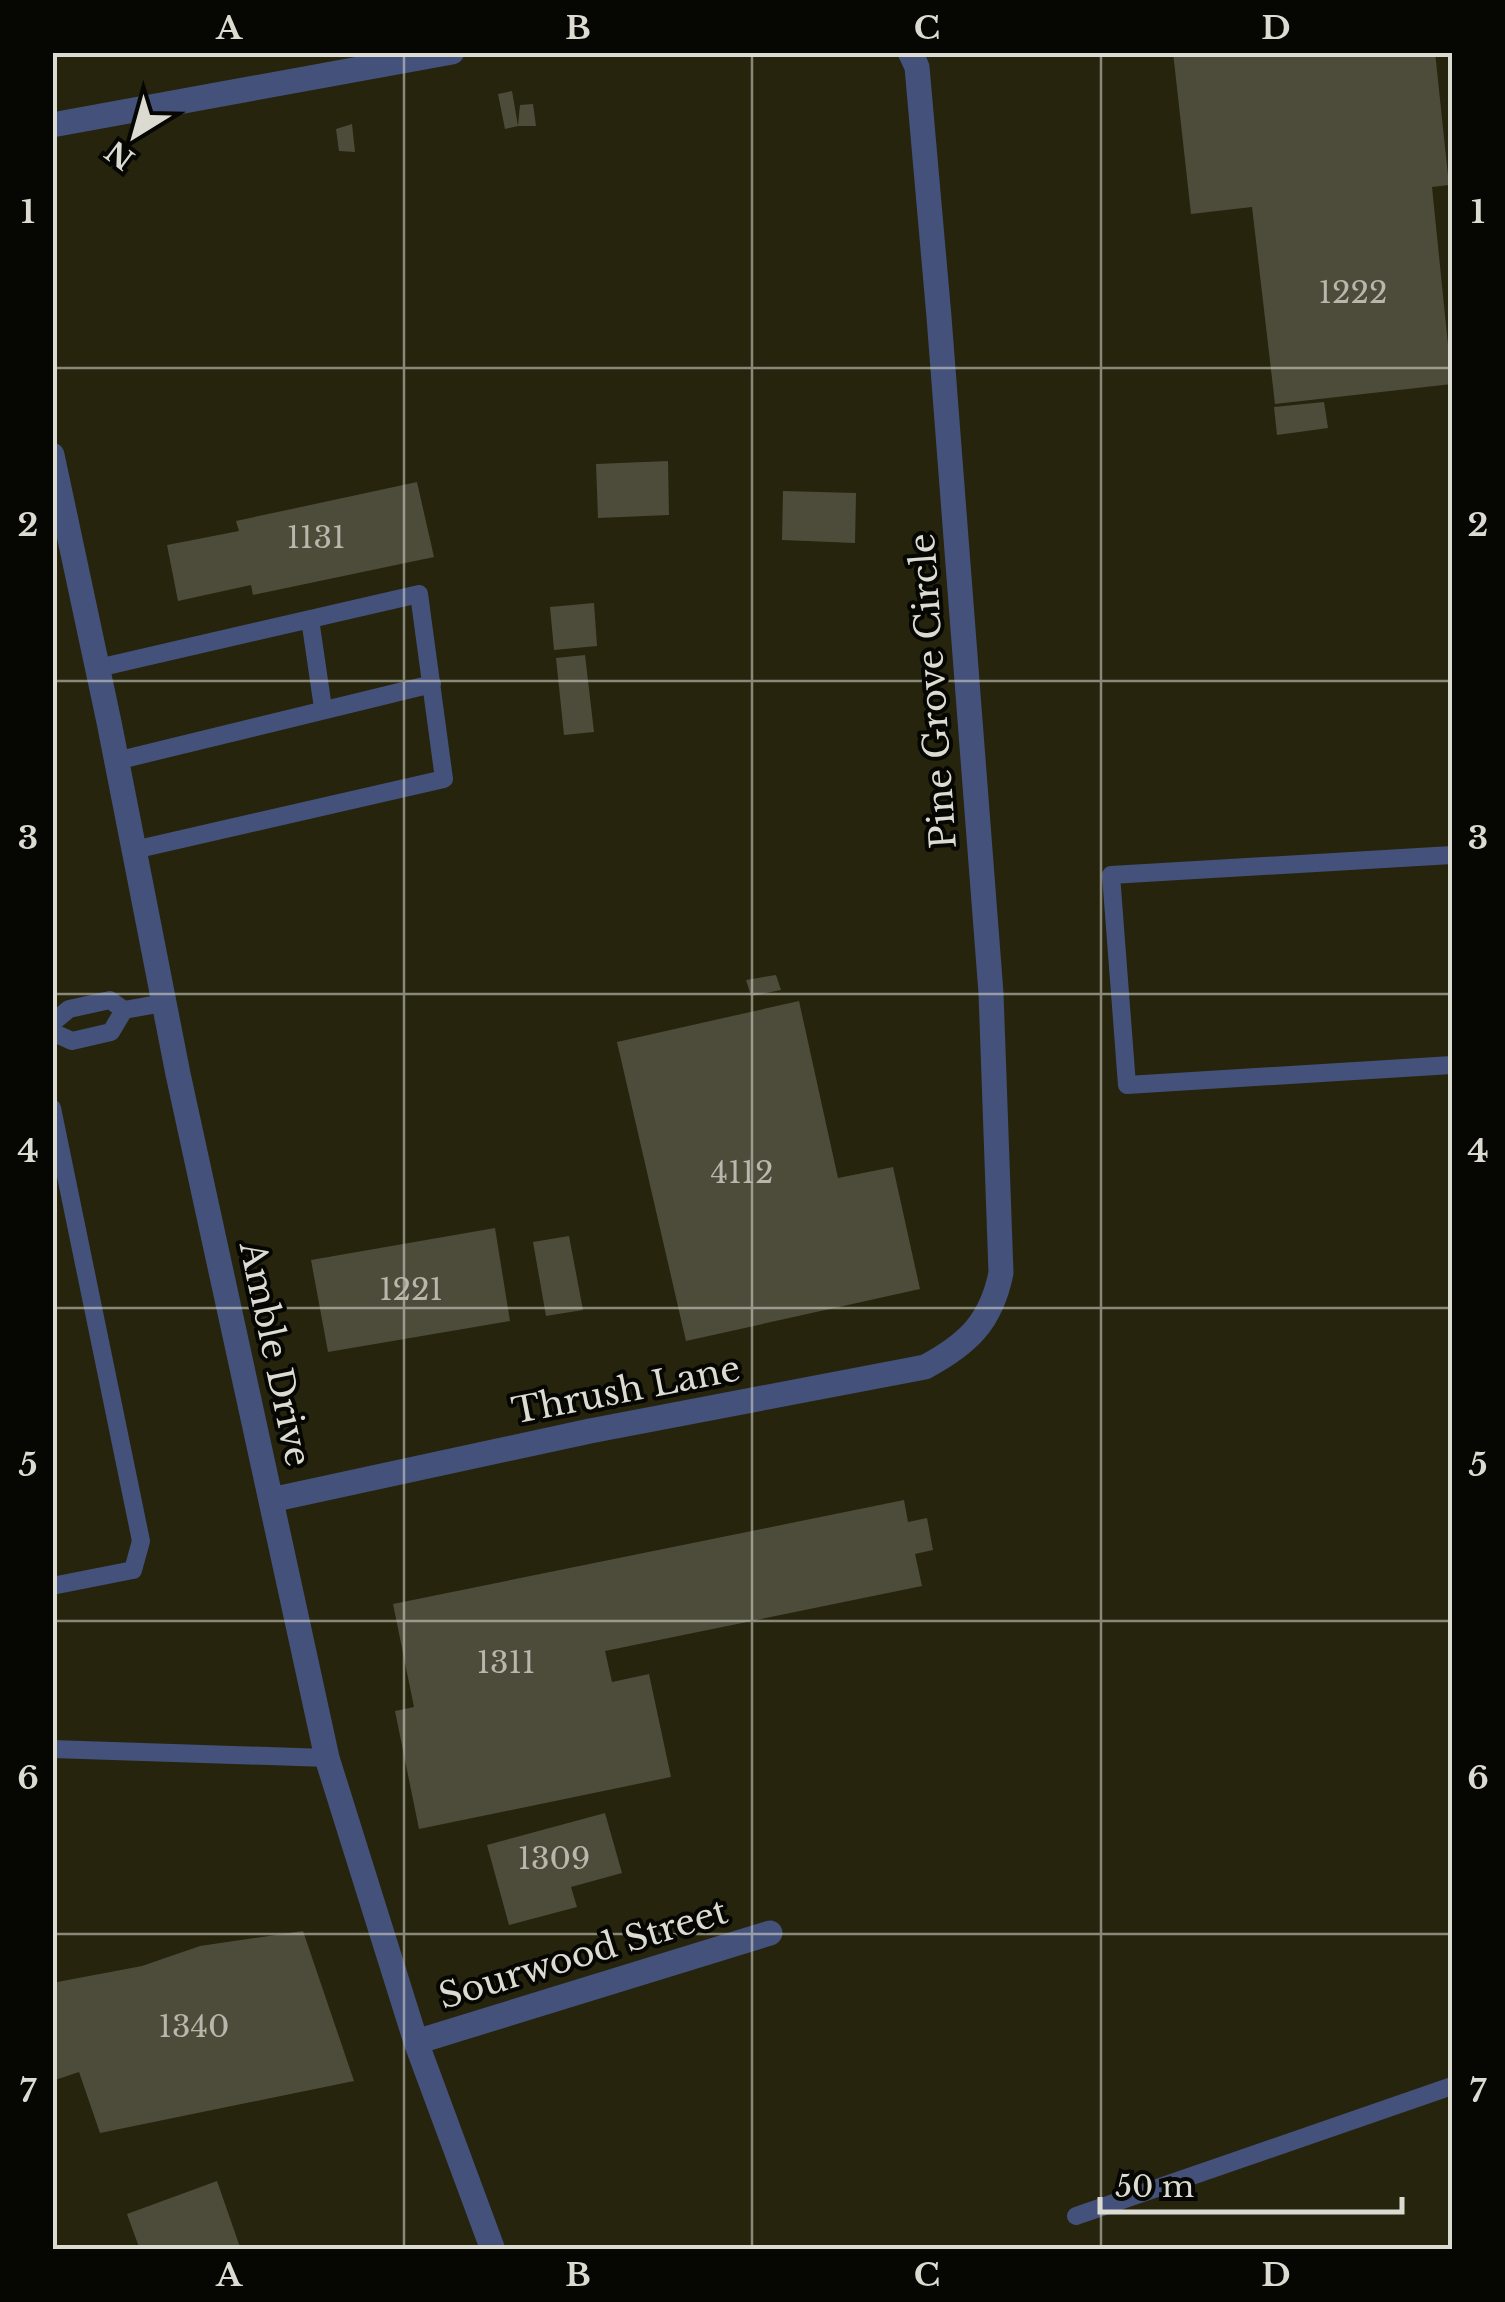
<svg xmlns="http://www.w3.org/2000/svg" width="1505" height="2302" font-family="'Libre Baskerville',serif">
  <style>
    .built { fill: #26240d }
    .building { fill: #4d4c3b }
    .lines { fill: none; stroke-linecap: round; stroke-linejoin: round }
    .lane { stroke: #44517a; stroke-width: 18 }
    .street { stroke: #44517a; stroke-width: 25 }
    .grid { fill: none; stroke: #dcdbd1; stroke-width: 2.5; stroke-opacity: 0.55 }
    .labels { text-anchor: middle; stroke-width: 8; stroke-linejoin: round; paint-order: stroke }
    .number-label { font-size: 30px; fill: #b8b7ac }
    .street-label { font-size: 35px; fill: #dcdbd1; stroke: #060602 }
    .neatline { fill: none; stroke: #dcdbd1; stroke-width: 4 }
    .grid-label { font-size: 32px; text-anchor: middle; font-weight: bold; fill: #dcdbd1 }
  </style>
  <rect width="100%" height="100%" fill="#1d1b0c"/>
  <path class="built" d="M53 53H1452V2249H53Z"/>
  <path class="building" d="M1173 52H1435L1449 185 1432 187 1452 384 1275 404 1252 207 1191 214Z
    M512 91 518 126 505 129 498 94Z
    M533 104 536 126H518L520 105Z
    M352 124 355 152 339 151 336 129Z
    M1324 402 1328 428 1277 435 1274 407Z
    M668 461 669 515 598 518 596 464Z
    M417 482 434 557 253 595 251 585 178 601 167 545 239 531 236 521Z
    M783 491 856 493 855 543 782 540Z
    M594 603 597 646 554 650 550 607Z
    M585 655 594 732 564 735 556 658Z
    M776 975 781 990 751 996 746 980Z
    M799 1001 838 1178 893 1167 920 1289 686 1341 617 1042Z
    M495 1228 510 1321 328 1352 311 1260Z
    M569 1236 583 1310 546 1316 533 1242Z
    M904 1500 908 1522 927 1518 933 1550 915 1554 922 1586 605 1651 612 1682 649 1674 671 1777 419 1829 395 1711 414 1707 393 1604Z
    M605 1813 622 1873 571 1887 577 1907 509 1925 487 1845Z
    M303 1931 354 2081 100 2133 79 2072 52 2081V1983L142 1966 200 1946Z
    M217 2181 241 2250H140L127 2214Z"/>
  <g class="lines">
    <path class="lane" d="M310 619 323 708
      M98 668 419 594 444 779 134 850
      M116 761 432 684
      M1452 855 1111 875 1127 1085 1452 1065
      M52 1023 69 1009 110 1000 124 1010 163 1003
      M52 1032 72 1041 111 1032 124 1010
      M52 1108 141 1541 133 1570 52 1586
      M52 1749 327 1758
      M1076 2216 1452 2086"/>
    <path class="street" d="M52 125 452 52
      M52 455 109 722 178 1074 327 1758 416 2042 493 2250
      M271 1500 590 1431 925 1367C968 1344 991 1322 1001 1273L991 993 939 317 917 67 910 52
      M416 2042 770 1933"/>
  </g>
  <path class="grid" d="M404 52V2250M752 52V2250M1101 52V2250M52 368H1452M52 681H1452M52 994H1452M52 1308H1452M52 1621H1452M52 1934H1452"/>
  <g class="labels">
    <g class="number-label">
      <text x="1353" y="303">1222</text>
      <text x="316" y="548">1131</text>
      <text x="742" y="1183">4112</text>
      <text x="411" y="1300">1221</text>
      <text x="506" y="1673">1311</text>
      <text x="554" y="1869">1309</text>
      <text x="194" y="2037">1340</text>
    </g>
    <g class="street-label">
      <text transform="translate(933 691) rotate(-94)" y="12">Pine Grove Circle</text>
      <text transform="translate(275 1354) rotate(78)" y="12">Amble Drive</text>
      <text transform="translate(626 1390) rotate(-11)" y="12">Thrush Lane</text>
      <text transform="translate(583 1954) rotate(-17)" y="12">Sourwood Street</text>
    </g>
  </g>
  <rect width="1505" height="2302" fill="none" stroke="#060602" stroke-width="110"/>
  <g transform="translate(135 135) rotate(217)" stroke="#060602" stroke-width="8" paint-order="stroke">
  <path d="M0-8L18 38L0 25L-18 38Z" fill="#dcdbd1"/>
  <text y="-15" font-size="28" font-weight="bold" text-anchor="middle" fill="#dcdbd1">N</text>
  </g>
  <path d="M1100 2197v15h302v-15" fill="none" stroke="#dcdbd1" stroke-width="5"/>
  <text x="1115" y="2197" font-size="30" fill="#dcdbd1" stroke="#060602" stroke-width="8" paint-order="stroke">50 m</text>
  <rect x="55" y="55" width="1395" height="2192" class="neatline"/>
  <g class="grid-label">
    <text x="229" y="39">A</text>
    <text x="578" y="39">B</text>
    <text x="927" y="39">C</text>
    <text x="1276" y="39">D</text>
    <text x="28" y="223">1</text>
    <text x="1478" y="223">1</text>
    <text x="28" y="536">2</text>
    <text x="1478" y="536">2</text>
    <text x="28" y="849">3</text>
    <text x="1478" y="849">3</text>
    <text x="28" y="1162">4</text>
    <text x="1478" y="1162">4</text>
    <text x="28" y="1476">5</text>
    <text x="1478" y="1476">5</text>
    <text x="28" y="1789">6</text>
    <text x="1478" y="1789">6</text>
    <text x="28" y="2102">7</text>
    <text x="1478" y="2102">7</text>
    <text x="229" y="2286">A</text>
    <text x="578" y="2286">B</text>
    <text x="927" y="2286">C</text>
    <text x="1276" y="2286">D</text>
  </g>
</svg>
